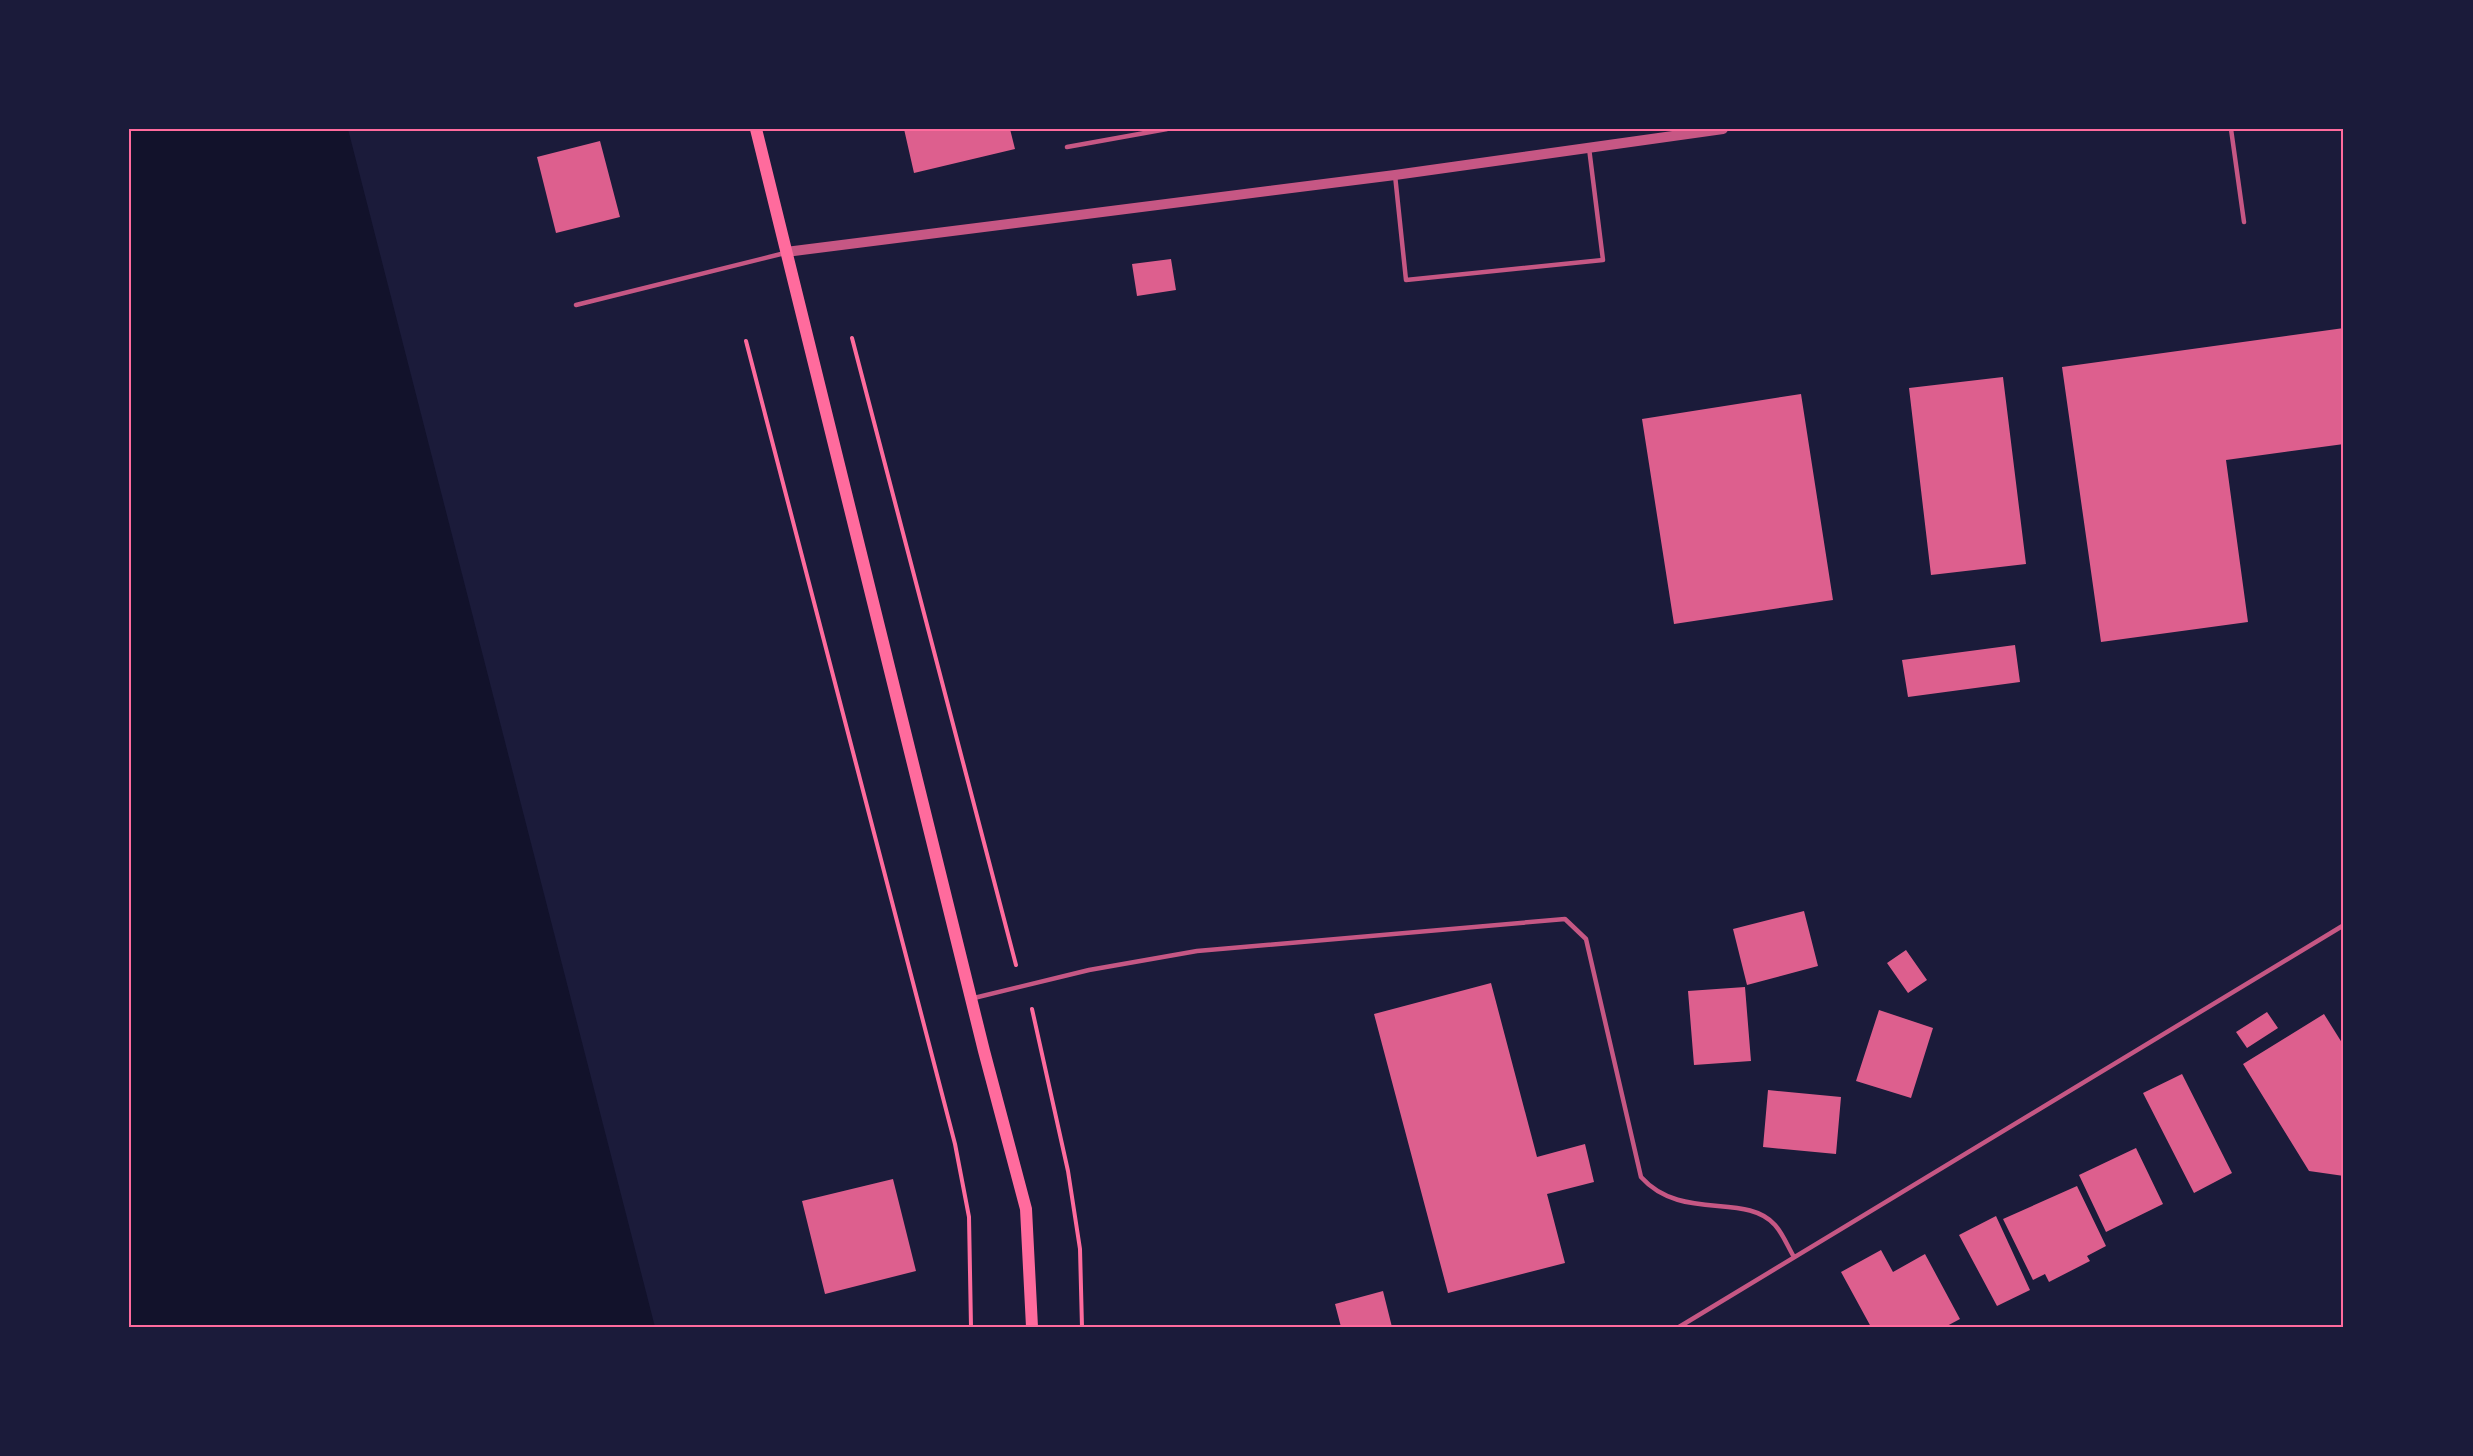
<svg xmlns="http://www.w3.org/2000/svg" width="2473" height="1456" font-family="Mulish,sans-serif">
  <style>
    .water { fill: #12122b }
    .building { fill: #dd5f8e }
    .lines { fill: none; stroke-linecap: round; stroke-linejoin: round }
    .path { stroke: #ff6b9d; stroke-width: 4 }
    .service { stroke: #c65784; stroke-width: 4.5 }
    .tertiary { stroke: #c65784; stroke-width: 10 }
    .secondary { stroke: #ff6b9d; stroke-width: 12 }
    .neatline { fill: none; stroke: #ff6b9d; stroke-width: 2 }
  </style>
  <rect width="100%" height="100%" fill="#1b1b3a"/>
  <path class="water" d="M129 129H348L655 1327H129Z"/>
  <path class="building" d="M904 129H1010L1015 149 914 173Z
    M600 141 620 217 556 233 537 157Z
    M1171 259 1176 290 1137 296 1132 264Z
    M2344 328V444L2226 460 2248 622 2101 642 2062 367Z
    M2003 377 2026 564 1931 575 1909 388Z
    M1801 394 1833 600 1674 624 1642 419Z
    M2015 645 2020 682 1908 697 1902 660Z
    M1804 911 1818 966 1747 985 1733 929Z
    M1906 950 1927 980 1908 993 1887 963Z
    M1491 983 1537 1157 1585 1144 1594 1182 1547 1194 1565 1263 1448 1293 1374 1014Z
    M1745 987 1751 1061 1694 1065 1688 991Z
    M1879 1010 1933 1028 1911 1098 1856 1081Z
    M2267 1012 2278 1028 2247 1048 2236 1032Z
    M2324 1014 2344 1046V1176L2309 1171 2243 1064Z
    M2182 1074 2232 1173 2194 1193 2143 1093Z
    M1768 1090 1841 1097 1836 1154 1763 1147Z
    M2136 1148 2163 1204 2106 1232 2079 1175Z
    M893 1179 916 1271 825 1294 802 1201Z
    M2077 1186 2106 1246 2087 1256 2090 1261 2049 1282 2045 1274 2033 1280 2003 1219Z
    M1996 1216 2030 1290 1997 1306 1959 1235Z
    M1881 1250 1893 1272 1925 1254 1960 1319 1945 1327H1871L1841 1272Z
    M1383 1291 1392 1327H1341L1335 1304Z"/>
  <g class="lines">
    <path class="path" d="M852 338 1016 965
      M746 341 955 1144 969 1217 971 1327
      M1032 1009 1068 1171 1080 1249 1082 1327"/>
    <path class="service" d="M2231 129 2244 222
      M1067 147 1167 129
      M1395 175 1406 280 1603 260 1589 148
      M576 305 785 253
      M974 998 1089 970 1197 951 1565 919 1586 939 1641 1177C1681 1222 1746 1192 1775 1225 1783 1234 1788 1247 1794 1257
      M1679 1327 2344 925"/>
    <path class="tertiary" d="M786 252 1395 175 1723 129"/>
    <path class="secondary" d="M756 129 984 1051 1026 1209 1032 1327"/>
  </g>
  <rect width="2473" height="1456" fill="none" stroke="#1b1b3a" stroke-width="261"/>
  <rect x="130" y="130" width="2212" height="1196" class="neatline"/>
</svg>
